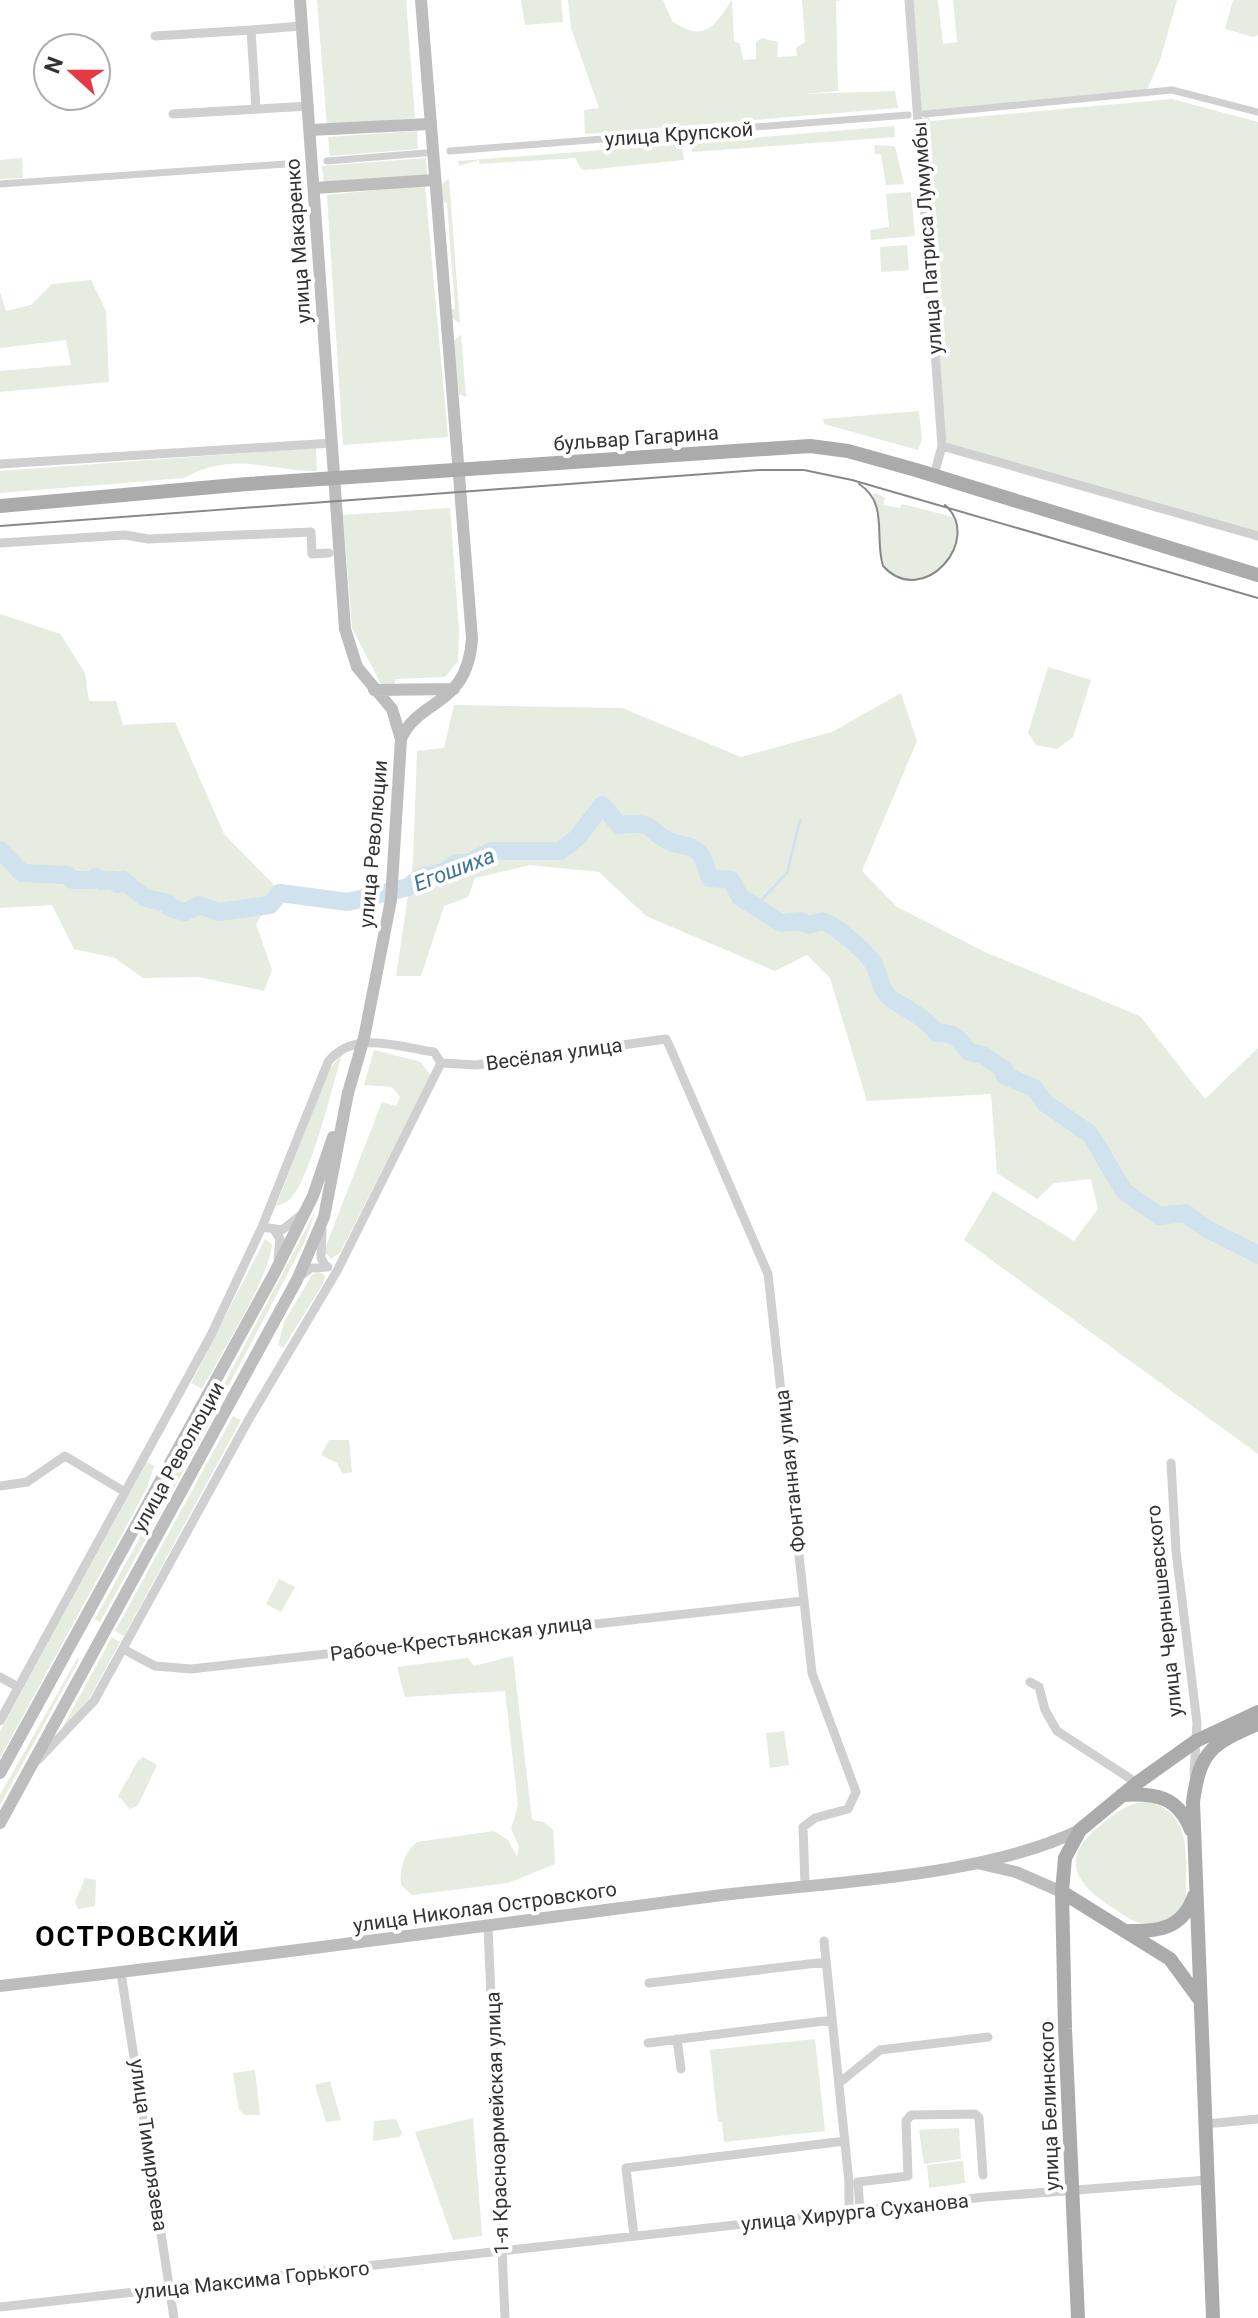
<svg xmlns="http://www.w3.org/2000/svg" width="1258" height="2318" font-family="Roboto,sans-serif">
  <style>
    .green { fill: #e6ecdf }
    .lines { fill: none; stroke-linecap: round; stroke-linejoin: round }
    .stream { stroke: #cfe2ee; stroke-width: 3 }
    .river { stroke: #cfe2ee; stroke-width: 18 }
    .pedestrian { stroke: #d0d0d0; stroke-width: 7 }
    .minor { stroke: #d0d0d0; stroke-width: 9 }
    .secondary { stroke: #bdbdbd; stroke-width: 12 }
    .primary { stroke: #ababab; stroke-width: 14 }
    .tram { stroke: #888; stroke-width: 2 }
    .secondary-bridge { stroke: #bdbdbd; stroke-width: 12 }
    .labels { text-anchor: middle; stroke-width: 8; stroke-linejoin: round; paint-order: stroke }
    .street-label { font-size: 20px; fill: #333; stroke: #fff }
    .water-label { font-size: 22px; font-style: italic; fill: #3f7597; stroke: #fff }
    .district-label { font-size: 28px; font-weight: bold; letter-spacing: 2px; fill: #000; stroke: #fff }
  </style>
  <rect width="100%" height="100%" fill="#fff"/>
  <path class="green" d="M317 0H406L415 118 327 126Z
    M521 0H561L563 22 525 25Z
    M568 0H663L672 21C706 45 716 23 732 0L734 41 740 44 743 60 756 59V42L762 38 778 42 777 57 797 56 796 48 805 42 802 0H841L836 1 838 91 802 94 895 91 898 108 585 134 584 110 599 108 571 28Z
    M909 0H938L943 44 957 42 953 0H1177L1160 60 1146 92 918 114Z
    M1233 0H1258V35L1253 37 1225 29Z
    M1172 99 1258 122V536L942 446 918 119 928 117 931 121Z
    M894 126 895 137 692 152 691 143Z
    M417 131 418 149 330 156 328 137Z
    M682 144 684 160 586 170 581 169 575 158 480 164 479 160 459 166 458 161Z
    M874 145 895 146 904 184 886 185 881 154H875Z
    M22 158 23 178 0 179V160Z
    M426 158 427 175 324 182 322 166Z
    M449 179 460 323H459L452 318 451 310 455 309 447 203 442 202V184Z
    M425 185 448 437 343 445 327 195Z
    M911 192 915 236 871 240 870 230 889 227 886 194Z
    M907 245 909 270 881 272 880 247Z
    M91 280 106 311 109 382 0 392V371L71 365 66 340 0 348V292L6 311 31 305 52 284Z
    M461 334 466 397 459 394 454 341Z
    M919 411 922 440 918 450 824 424 823 419Z
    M316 448 317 471C264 470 234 451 184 478L0 493V471Z
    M876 493 885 498 883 505 900 508 902 504 953 517C965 540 944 578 918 580 907 581 897 575 887 571 872 548 887 518 872 495Z
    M450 508 459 631 458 661 445 677 396 679 394 684 382 686 352 628 343 515Z
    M0 614 60 634 85 673 89 701H116L123 725 175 722 224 834 277 888 256 924 272 970 264 991 199 977 143 978 115 958 74 949 52 905 0 908Z
    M1048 667 1091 680 1073 737 1057 749 1036 745 1028 733Z
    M901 693 917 741 862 871 897 907 985 952 1140 1016 1205 1099 1258 1048V1454L964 1240 993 1191 1074 1241 1098 1209 1091 1179 1054 1183 1037 1199 997 1173 991 1094 867 1101 830 978 807 955 775 971 646 916 599 872 530 865 475 878 468 897 444 906 421 976H396L413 862 417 751 444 748 454 705 622 708 741 757 832 732Z
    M374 1050 421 1062 430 1075 340 1253 331 1259 324 1251 382 1102 396 1106 400 1097 392 1087 364 1085Z
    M342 1054C332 1087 312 1173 292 1197 288 1202 282 1204 276 1206L329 1070Z
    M316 1210 304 1243 222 1398 218 1396Z
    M265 1239 272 1244C269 1279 220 1355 202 1389L191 1383Z
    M318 1271 325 1276 323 1284 283 1348 278 1345 284 1322 312 1275Z
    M212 1407 217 1410 100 1622 95 1619Z
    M233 1416 241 1420 124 1636 115 1631Z
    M329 1440H349L352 1472 343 1474 337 1463 321 1455Z
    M147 1462 154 1466 146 1490 0 1758V1731Z
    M279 1579 295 1587 281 1612 266 1604Z
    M112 1637 120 1642 88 1701 60 1732Z
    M513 1656 532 1820 544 1822 553 1830 555 1864 508 1883 412 1895 401 1885C399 1869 404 1853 417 1842L494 1831 508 1840 517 1857 519 1846 511 1829 518 1805 505 1691 405 1697 397 1667 468 1658 474 1666Z
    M78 1657 79 1660 0 1805V1795Z
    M784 1731 789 1765 770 1768 766 1733Z
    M143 1757 157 1765 138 1805 130 1809 118 1796 138 1761Z
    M1150 1801C1196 1818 1184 1861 1186 1903 1177 1911 1168 1922 1156 1924 1138 1927 1124 1915 1110 1906 1073 1881 1060 1857 1101 1825 1117 1812 1129 1802 1150 1801Z
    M85 1878 96 1880 95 1906 78 1909 75 1902Z
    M815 2039 825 2131 724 2142 722 2122H718L710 2050Z
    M255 2070 260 2115H245L239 2110 233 2073Z
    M330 2081 341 2120 326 2122 315 2085Z
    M473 2118 482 2236 453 2240 415 2132Z
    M396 2119 402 2133 399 2137 373 2141 374 2121Z
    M959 2128 961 2159 924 2164 919 2130Z
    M963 2161 965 2183 929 2188 927 2165Z"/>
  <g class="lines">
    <path class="stream" d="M757 905 787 873 800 820"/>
    <path class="river" d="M0 850 22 873 67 875 73 880H93L96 877 102 881 115 880 117 884 123 880 145 898 168 903 170 908 185 912 199 905 219 912 270 905 280 893 348 902 408 887 421 877 443 872 457 863H468L491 851H560L578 837 602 805 619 825C660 821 643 830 671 842 682 846 691 844 700 854 705 860 706 870 710 878L731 880 740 897 781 923 800 921 809 925 822 921C835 925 865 950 873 963 881 976 879 991 893 1000 910 1011 924 1017 937 1033 953 1031 960 1040 969 1052L983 1055 1005 1070 1004 1075 1034 1088 1045 1103 1090 1134 1124 1191 1159 1216 1186 1213C1205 1232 1235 1241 1258 1255"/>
    <path class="pedestrian" d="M925 114 1172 90 1258 112
      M450 151 908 115
      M327 161 425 153
      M0 184 300 163"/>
    <path class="minor" d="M909 0 942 446 934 475
      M155 36 251 30
      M256 109 251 30 302 26
      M173 114 309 106
      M942 446 1258 536
      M0 464 332 443
      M0 543 125 535 148 539 311 532 312 554 329 553
      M441 1063 476 1065 666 1039 669 1045 768 1274 812 1673 856 1792 848 1809 815 1818 803 1827 805 1884
      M262 1227 282 1230 301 1215
      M322 1229 321 1258 325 1265
      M275 1231 280 1239 278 1258
      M299 1277 311 1268 328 1267
      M1171 1463 1176 1551 1197 1723 1194 1775
      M0 1486 27 1482 65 1456 125 1492
      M123 1649 155 1666 191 1669 803 1601
      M0 1677 18 1687
      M1030 1682 1039 1687 1045 1710 1057 1731 1137 1783
      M0 1721 211 1335 262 1227 328 1062C354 1029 398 1047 434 1052L441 1063
      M38 1760 94 1701 249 1419 337 1271 441 1063
      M488 1927 505 2318
      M824 1941 849 2182V2212
      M121 1973 174 2318
      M649 1983 826 1962
      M677 2039 681 2069
      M648 2043 832 2020
      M839 2083 880 2050 988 2037
      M1206 2124 1258 2119
      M860 2211 858 2182 908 2176 906 2121 911 2115 975 2114 979 2118 983 2175
      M634 2236 626 2168 845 2141
      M0 2307 985 2197 1208 2180"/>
    <path class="secondary" d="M300 0 345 629 357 667 392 709 401 739 391 900 364 1038
      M310 130 429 124
      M315 188 434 180
      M374 690 454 689
      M401 739C418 698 468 708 472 638L421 0
      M0 1773 275 1272 313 1196 333 1137
      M0 1823 297 1280 324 1217 348 1093
      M977 1863 1016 1872 1062 1892
      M0 1986C236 1960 471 1927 707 1897 820 1882 979 1879 1080 1830"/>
    <path class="primary" d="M0 506 247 484 810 446 848 451 916 470 1258 575
      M1122 1795C1155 1793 1178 1796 1191 1830
      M1062 1892 1170 1959 1200 2000
      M1128 1931C1159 1932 1183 1928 1194 1896
      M1078 2318 1065 2029 1062 1892 1065 1858 1080 1830 1137 1783 1196 1741 1258 1712
      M1213 2318 1193 1802C1200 1751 1211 1744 1258 1724"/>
    <path class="tram" d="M859 484C889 503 874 537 883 566 923 610 984 539 945 505
      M0 526 759 470H804L852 480 1258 598"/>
    <path class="secondary-bridge" d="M348 1093 364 1038"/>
  </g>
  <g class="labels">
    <g class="street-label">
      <text transform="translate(679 134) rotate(-4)" y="7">улица Крупской</text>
      <text transform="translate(927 238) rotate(-94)" y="7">улица Патриса Лумумбы</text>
      <text transform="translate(298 241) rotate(-94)" y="7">улица Макаренко</text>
      <text transform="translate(636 438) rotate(-4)" y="7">бульвар Гагарина</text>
      <text transform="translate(373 844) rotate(-85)" y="7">улица Революции</text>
      <text transform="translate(554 1054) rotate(-8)" y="7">Весёлая улица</text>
      <text transform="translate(178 1457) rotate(-61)" y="7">улица Революции</text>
      <text transform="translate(790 1471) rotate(-96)" y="7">Фонтанная улица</text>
      <text transform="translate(1164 1611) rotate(-96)" y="7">улица Чернышевского</text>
      <text transform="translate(461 1638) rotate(-7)" y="7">Рабоче-Крестьянская улица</text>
      <text transform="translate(485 1907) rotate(-8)" y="7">улица Николая Островского</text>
      <text transform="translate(1049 2106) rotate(-92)" y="7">улица Белинского</text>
      <text transform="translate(497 2123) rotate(-92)" y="7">1-я Красноармейская улица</text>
      <text transform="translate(149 2145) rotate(82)" y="7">улица Тимирязева</text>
      <text transform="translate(855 2212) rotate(-6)" y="7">улица Хирурга Суханова</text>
      <text transform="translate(252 2280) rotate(-6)" y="7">улица Максима Горького</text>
    </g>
    <g class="water-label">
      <text transform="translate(454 869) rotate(-21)" y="8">Егошиха</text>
    </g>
    <g class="district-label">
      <text x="138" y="1946">ОСТРОВСКИЙ</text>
    </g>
  </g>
  <g transform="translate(72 72) rotate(291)"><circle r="38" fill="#ffffff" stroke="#adadad" stroke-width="2"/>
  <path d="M0-6L14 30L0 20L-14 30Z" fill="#e63946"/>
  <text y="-12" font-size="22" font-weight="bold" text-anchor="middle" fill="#333333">N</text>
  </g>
</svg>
